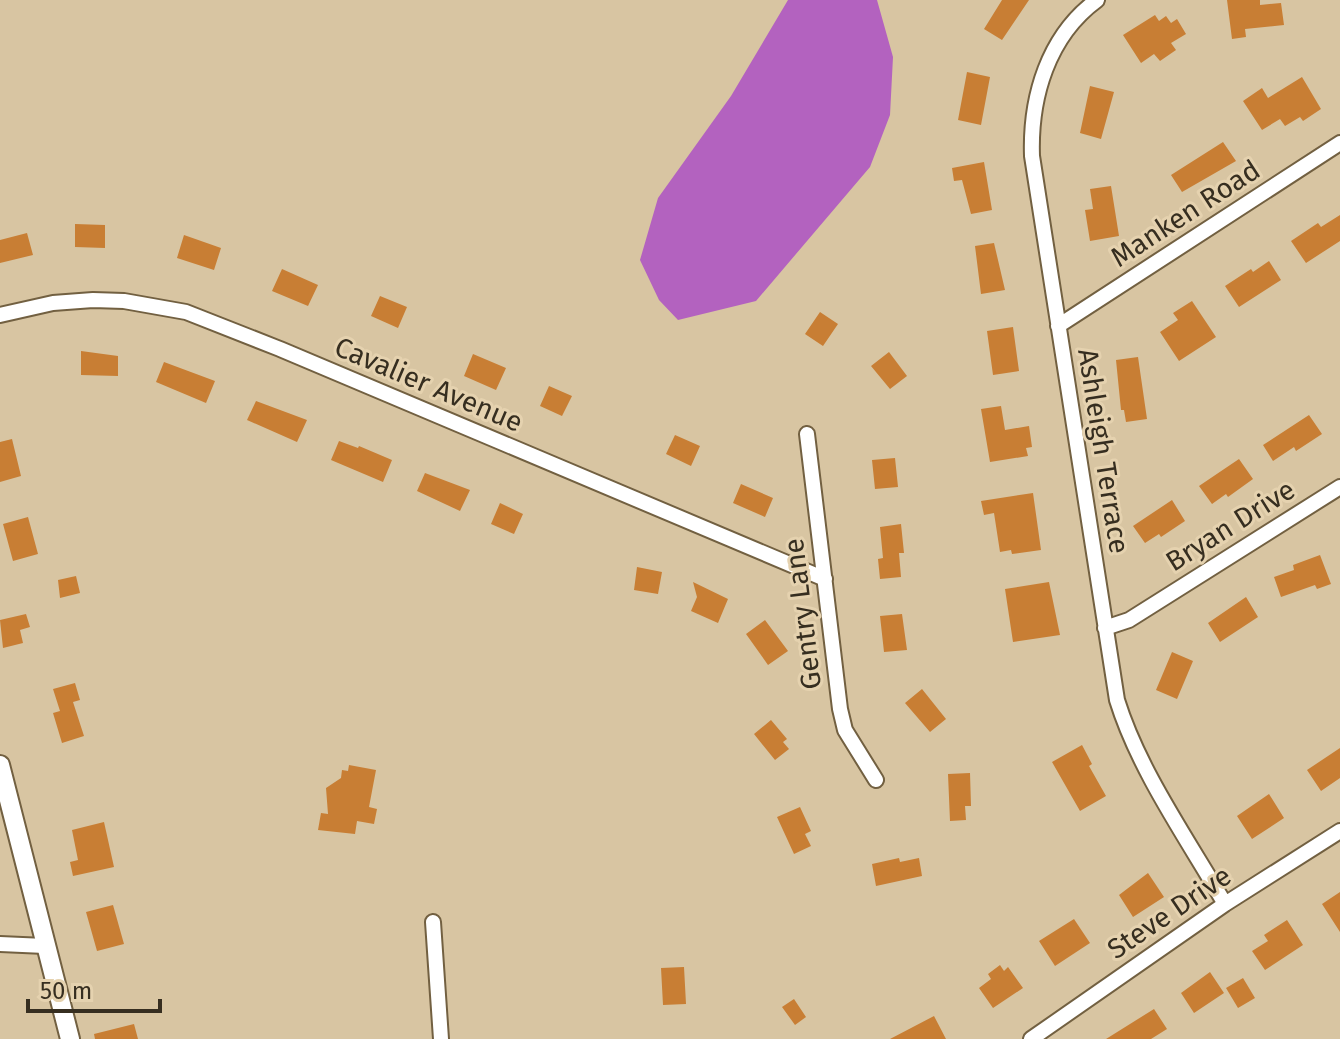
<svg xmlns="http://www.w3.org/2000/svg" width="1340" height="1039" font-family="'Fira Sans',sans-serif">
  <style>
    .water { fill: #b362bf }
    .building { fill: #c87e34 }
    .lines { fill: none; stroke-linecap: round; stroke-linejoin: round }
    .minor-casing { stroke: #726041; stroke-width: 18 }
    .tertiary-casing { stroke: #726041; stroke-width: 22 }
    .minor { stroke: #fff; stroke-width: 14 }
    .tertiary { stroke: #fff; stroke-width: 18 }
    .labels { text-anchor: middle; stroke-width: 6; stroke-linejoin: round; paint-order: stroke }
    .street-label { font-size: 28px; fill: #362e20; stroke: #e5d2af }
  </style>
  <rect width="100%" height="100%" fill="#d8c5a2"/>
  <path class="water" d="M788 0H877L893 57 890 115 870 167 756 301 678 320 659 300 640 260 658 198 731 96Z"/>
  <path class="building" d="M1002 0H1029L1002 40 984 29Z
    M1227 0H1260V5L1281 3 1284 25 1245 29 1246 37 1232 39Z
    M1155 15 1159 21 1166 16 1171 23 1177 19 1186 34 1171 43 1176 50 1160 61 1154 54 1141 63 1123 35Z
    M967 72 990 77 981 125 958 120Z
    M1302 77 1321 109 1303 121 1300 117 1285 126 1280 119 1262 130 1243 101 1262 88 1268 98Z
    M1090 86 1114 92 1101 139 1080 133Z
    M1223 142 1236 161 1182 192 1171 175Z
    M984 162 992 210 971 214 962 180 954 181 952 168Z
    M1111 186 1119 236 1090 241 1085 210 1093 209 1090 189Z
    M1340 215V241L1306 263 1291 241 1318 223 1321 227Z
    M75 224 105 225V248L75 247Z
    M27 233 33 255 0 263V240Z
    M184 235 221 248 214 270 177 258Z
    M994 243 1005 290 981 294 975 246Z
    M1269 261 1281 280 1239 307 1225 286 1251 269 1253 272Z
    M282 269 318 285 308 306 272 291Z
    M380 296 407 307 398 328 371 316Z
    M1192 301 1216 337 1179 361 1160 332 1178 320 1173 313Z
    M820 312 838 324 823 346 805 334Z
    M1013 327 1019 371 993 375 987 331Z
    M81 351 118 356V376L81 375Z
    M889 352 907 376 890 389 871 366Z
    M473 354 506 368 496 390 464 376Z
    M1138 357 1147 419 1126 422 1124 410H1121L1116 360Z
    M164 362 215 381 206 403 156 382Z
    M549 386 572 396 562 416 540 406Z
    M256 401 307 420 297 442 247 420Z
    M1001 406 1005 430 1029 426 1032 447 1026 448 1028 456 990 462 981 409Z
    M1309 415 1322 434 1296 451 1294 447 1273 461 1263 445Z
    M675 435 700 446 691 466 666 454Z
    M12 439 21 476 0 482V442Z
    M339 441 358 448 359 446 392 460 383 482 331 460Z
    M895 458 898 487 875 489 872 460Z
    M1239 459 1253 479 1228 497 1226 494 1212 504 1199 486Z
    M425 473 470 490 460 511 417 491Z
    M741 484 773 498 765 517 733 503Z
    M1033 493 1041 550 1012 554 1011 550 1000 552 994 513 984 515 981 501Z
    M1172 500 1185 521 1161 537 1159 534 1145 543 1133 526Z
    M500 503 523 514 514 534 491 524Z
    M28 517 38 554 13 561 3 524Z
    M901 524 904 553H899L901 577 880 579 878 559 883 558 880 527Z
    M1320 555 1331 584 1317 589 1315 585 1281 597 1274 577 1294 570 1293 565Z
    M637 567 662 572 658 594 634 590Z
    M76 576 80 593 60 598 58 580Z
    M693 582 728 599 718 623 691 611 697 597Z
    M1049 582 1060 635 1013 642 1005 589Z
    M1246 597 1258 617 1220 642 1208 623Z
    M26 614 30 627 20 630 23 643 3 648 0 620Z
    M902 614 907 650 884 652 880 616Z
    M765 620 788 651 768 665 746 634Z
    M1172 652 1193 661 1177 699 1156 690Z
    M75 683 80 700 73 702 84 736 62 743 53 713 60 711 53 689Z
    M922 689 946 719 930 732 905 703Z
    M771 720 787 739 783 742 789 749 775 760 754 734Z
    M1082 745 1092 764 1089 766 1106 796 1080 811 1052 762Z
    M1340 748V778L1321 791 1307 770Z
    M349 765 376 770 369 807 377 809 374 824 357 821 355 834 318 830 321 813 328 814 326 788 341 778 342 770 348 771Z
    M970 773 971 806H965L966 820 950 821 948 774Z
    M1269 794 1284 818 1252 839 1237 816Z
    M800 807 811 831 805 834 811 846 794 854 777 817Z
    M104 822 114 867 73 876 70 862 78 860 72 830Z
    M899 858 900 862 919 858 922 876 876 886 872 864Z
    M1148 873 1164 897 1133 917 1119 895Z
    M1340 892V932L1322 904Z
    M113 905 124 944 97 951 86 912Z
    M1074 919 1090 943 1055 966 1039 941Z
    M1287 920 1303 945 1265 970 1252 951 1268 941 1264 935Z
    M1000 965 1004 971 1008 967 1023 988 993 1008 979 988 991 979 988 974Z
    M684 967 686 1004 663 1005 661 968Z
    M1210 972 1224 993 1194 1013 1181 993Z
    M1243 978 1255 998 1238 1008 1226 988Z
    M794 999 806 1017 795 1025 782 1007Z
    M1154 1009 1167 1029 1151 1039H1106Z
    M934 1016 946 1039H890Z
    M134 1024 138 1039H95L94 1034Z"/>
  <g class="lines">
    <defs>
      <path id="minor" d="M1097 0C1048 36 1030 97 1032 156L1117 700C1139 771 1188 840 1225 904
        M0 315 53 303 93 300 124 301 186 312 280 349 825 579
        M1058 326 1340 143
        M807 434 840 709 845 730 876 780
        M1105 628 1129 620 1340 487
        M433 922 441 1039
        M0 944 45 946
        M1031 1039 1225 904 1340 831"/>
      <path id="tertiary" d="M0 765 70 1039"/>
    </defs>
    <use href="#minor" class="minor-casing"/>
    <use href="#tertiary" class="tertiary-casing"/>
    <use href="#minor" class="minor"/>
    <use href="#tertiary" class="tertiary"/>
  </g>
  <g class="labels">
    <g class="street-label">
      <text transform="translate(1185 213) rotate(-33)" y="10">Manken Road</text>
      <text transform="translate(429 384) rotate(23)" y="10">Cavalier Avenue</text>
      <text transform="translate(1104 451) rotate(81)" y="10">Ashleigh Terrace</text>
      <text transform="translate(1230 525) rotate(-32)" y="10">Bryan Drive</text>
      <text transform="translate(802 614) rotate(-97)" y="10">Gentry Lane</text>
      <text transform="translate(1169 912) rotate(-34)" y="10">Steve Drive</text>
    </g>
  </g>
  <path d="M28 999v12h132v-12" fill="none" stroke="#362e20" stroke-width="4"/>
  <text x="40" y="999" font-size="24" fill="#362e20" stroke="#e5d2af" stroke-width="6" paint-order="stroke">50 m</text>
</svg>
